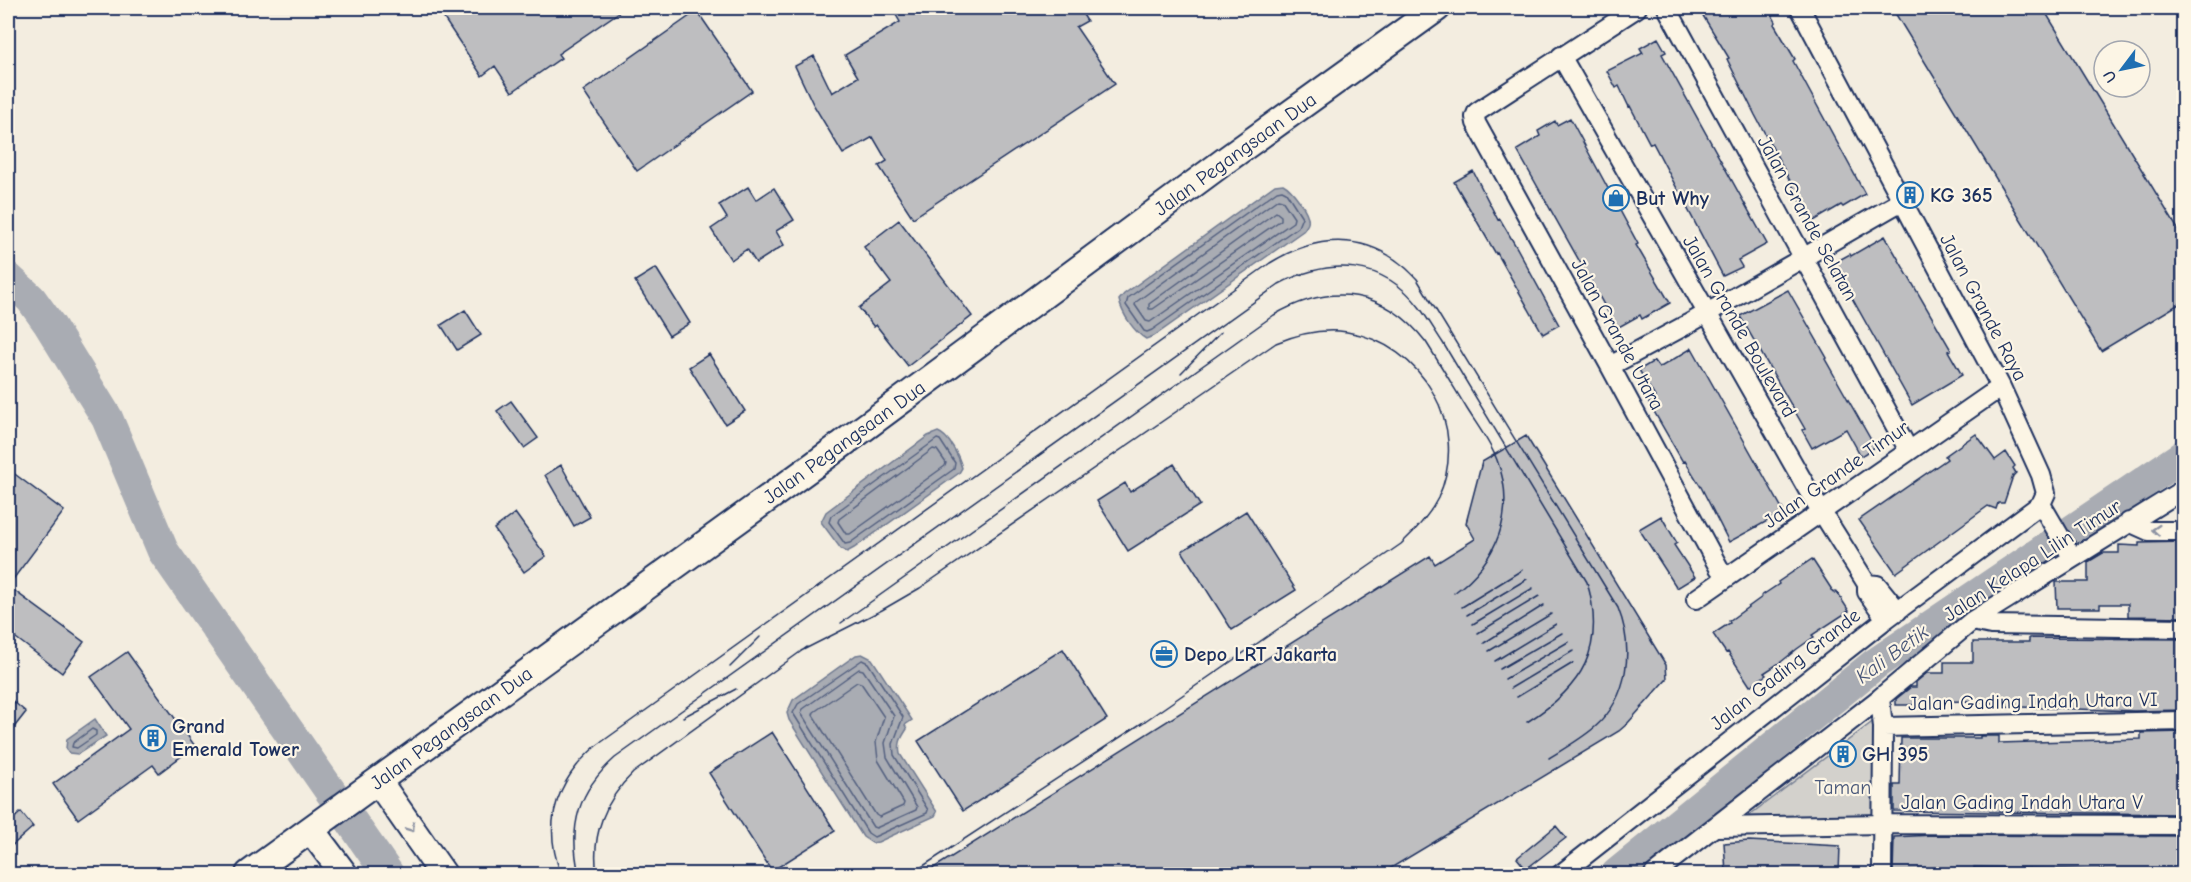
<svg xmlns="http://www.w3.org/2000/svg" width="2191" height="882" font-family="'Comic Neue',sans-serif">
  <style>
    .green { fill: #d3d1cc; stroke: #778095; stroke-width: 1.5 }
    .water { fill: #a9acb3; stroke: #707a91; stroke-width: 1.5 }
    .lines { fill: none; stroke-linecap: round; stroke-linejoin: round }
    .shore { stroke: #546180; stroke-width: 1.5 }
    .river { stroke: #a9acb3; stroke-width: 32 }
    .building { fill: #bebec0; stroke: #1b2f5e; stroke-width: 1.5 }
    .street-casing { stroke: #1b2f5e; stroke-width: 22 }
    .secondary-casing { stroke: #1b2f5e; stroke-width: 30 }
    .street { stroke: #fcf5e5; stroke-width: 18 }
    .secondary { stroke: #fcf5e5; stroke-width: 26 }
    .tram { stroke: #1b2f5e; stroke-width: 1.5 }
    .oneway { stroke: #8c92a2 }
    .labels { text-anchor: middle; stroke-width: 4.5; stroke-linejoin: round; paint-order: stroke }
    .street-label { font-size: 20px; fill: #1b2f5e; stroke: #fcf5e5 }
    .poi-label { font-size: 20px; font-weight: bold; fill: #1b2f5e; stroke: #fcf5e5; text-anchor: start }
    .park-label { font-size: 20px; fill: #49587a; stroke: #fcf5e5 }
    .water-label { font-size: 21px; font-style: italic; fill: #465478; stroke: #fcf5e5 }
  </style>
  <rect width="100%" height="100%" fill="#f3ede0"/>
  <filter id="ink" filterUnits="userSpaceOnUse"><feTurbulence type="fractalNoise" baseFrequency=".0167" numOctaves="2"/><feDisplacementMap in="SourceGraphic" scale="12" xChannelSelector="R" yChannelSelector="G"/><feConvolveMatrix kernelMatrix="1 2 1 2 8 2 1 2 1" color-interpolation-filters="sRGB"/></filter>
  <g filter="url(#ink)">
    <path class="green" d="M1875 720 1878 823 1743 820Z"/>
    <path class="water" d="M1283 184C1291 188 1311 213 1308 223 1308 224 1304 230 1303 231L1154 336 1146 339C1134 332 1122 314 1119 300L1124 294 1275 185Z
      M938 432C949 436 959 456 962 468L959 473 854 548 847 552 841 549 821 522 826 512 928 436Z
      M862 654 872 659 912 720 905 725 907 729C901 738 898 743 900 754L937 812 935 816 878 842 872 843 863 837 789 720 787 713 793 700 856 655Z
      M95 719 106 736 78 754 69 753 66 748 67 739Z"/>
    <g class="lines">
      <path class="shore" d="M1282 190 1286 192 1302 217 1298 227 1152 330 1147 332 1144 331 1126 305 1128 298 1277 191Z
        M1278 199 1282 200 1294 218 1293 222 1150 322 1146 321 1135 305 1136 302Z
        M1276 212 1281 216V220L1153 309H1149V304Z
        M937 439 940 440 955 463 954 469 850 543 845 544 829 522 831 516Z
        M933 449 937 450 946 463 945 466 850 534H846L838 522 839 519Z
        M862 660 868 663 903 717 893 744 894 755 928 810 927 813 874 837 868 833 793 713 798 704Z
        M859 669 863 670 894 716 885 743 887 757 917 807 916 810 876 828 873 827 801 713 803 709Z
        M857 682 861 683 884 717 876 742 878 760 904 803 903 806 879 817 876 815 813 715 814 712Z
        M92 729 96 731V735L77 748 72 747 73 743Z"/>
      <path class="river" d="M8 278 31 299 49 324 107 418 163 551 388 874
        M1617 874 1875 664 2184 455"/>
    </g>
    <path class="building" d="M437 8H625L558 54 561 58 512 92 495 66 482 76Z
      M892 8H1079L1087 21 1076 27 1115 84 913 218 879 166 887 161 873 137 843 154 813 104 795 66 814 56 832 93 858 77 845 55 900 22Z
      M1713 8H1768L1776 22 1774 24 1795 59 1793 61 1865 194 1843 207 1841 205 1812 222 1755 115 1727 59 1729 58 1702 14Z
      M1892 8H2043L2184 239V301L2101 351Z
      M697 11 752 91 637 171 583 91Z
      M1658 38 1666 52 1662 54 1767 244 1738 260 1742 267 1723 276 1653 143 1650 144 1630 106 1629 107 1619 86 1616 88 1607 71 1643 53 1640 48Z
      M1570 118 1638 244 1636 245 1670 303 1642 319 1640 315 1617 328 1517 150 1540 136 1538 131 1555 121 1557 125Z
      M1473 171 1498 220 1500 219 1517 248 1559 325 1543 334 1497 253 1496 254 1454 182Z
      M748 187 756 200 774 188 794 220 776 231 784 245 756 263 747 249 731 260 711 229 727 218 719 205Z
      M899 220 972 316 908 366 876 325 874 327 859 308 891 283 864 247Z
      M1885 236 1951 350 1948 351 1962 375 1912 405 1848 291 1846 292 1830 265 1850 254 1851 256Z
      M656 268 690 323 669 336 635 281Z
      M1788 290 1827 358 1825 359 1834 375 1875 447 1861 456 1846 429 1812 448 1802 430 1805 429 1740 316Z
      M465 310 481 335 457 350 441 325Z
      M1692 348 1784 512 1729 542 1701 487 1685 461 1683 462 1648 401 1655 397 1639 370 1654 361 1659 368Z
      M709 354 745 411 725 424 689 367Z
      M511 401 538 438 524 448 497 411Z
      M1976 434 1995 460 2006 452 2015 466 2013 468 2016 473 2013 476 2004 503H1998L1996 509 1988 506 1896 573 1859 520 1947 459 1945 456Z
      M1526 436 1666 665 1667 679 1627 724 1619 731 1381 874H924L1430 556 1435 564 1475 539 1466 523 1482 462Z
      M1174 464 1200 505 1128 551 1097 501 1125 483 1130 492Z
      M561 465 590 517 574 526 545 475Z
      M8 469 64 511 8 586 84 642 62 673 8 632Z
      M1246 511 1296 590 1232 630 1182 551Z
      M515 513 546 556 524 572 494 529Z
      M1661 516 1677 543 1674 545 1695 577 1677 588 1639 529Z
      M2184 542V617L2128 616V604H2100V608H2057L2056 582H2088V562L2103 553H2119V545L2139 546V543Z
      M1812 559 1834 593 1836 591 1849 611 1812 635 1814 637 1797 649 1781 662 1764 673 1766 675 1750 686 1728 652 1726 653 1713 634 1730 623 1729 621 1762 597 1761 596 1779 584 1778 582Z
      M2029 638 2184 639V710L2134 711 1993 706V702L1973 701 1916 702V705H1896V699L1911 687H1916V682L1927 673H1944V662H1973V642H2029Z
      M1063 649 1107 719 963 811 918 741Z
      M127 652 195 746 159 773 153 765 78 819 53 784 129 729 91 677Z
      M8 697 26 712 8 735Z
      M772 732 835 831 772 871 709 773Z
      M2184 732V814L1894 811V785H1900L1901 738H1980V736H1999V743L2141 739V733Z
      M21 812 33 827 8 849V824Z
      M1556 826 1566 838 1526 869 1517 858Z
      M1933 835 2184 836V872L1974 867V873L1893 874 1894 837Z
      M1749 841 1840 846 1839 874 1750 870 1726 872 1724 843Z"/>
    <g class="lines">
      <defs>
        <path id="street" d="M1637 8 1477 112 1475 117 1476 123 1610 366 1719 568 1727 577
          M1667 8 1909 451
          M1561 56 1808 490 1867 584V592L1886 619
          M1610 366 1688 324 1902 201
          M2041 504 2072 557
          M2129 522 2149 531H2184
          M1867 584 1877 585 1898 611
          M1696 599 2001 387
          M1972 621 1991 625 2184 628
          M1880 698 1883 727 1882 874
          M1883 727 2184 721
          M1716 827 1883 824 2184 825
          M1561 874 1886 619 2041 504 2046 493 2041 475 2001 387 1800 8
          M1654 874 1880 698 1972 621 2184 489"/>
        <path id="secondary" d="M378 781 443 874
          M311 830 344 874
          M249 874 814 465 1226 160 1437 8"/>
      </defs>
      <use href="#street" class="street-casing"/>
      <use href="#secondary" class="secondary-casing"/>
      <use href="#street" class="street"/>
      <use href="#secondary" class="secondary"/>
      <path class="tram" d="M1181 373 1221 332
        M1462 607 1522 570
        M1467 615 1527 579
        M841 623 1274 315C1331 282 1385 289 1426 342 1440 364 1453 386 1467 409 1477 425 1490 442 1497 460 1517 511 1497 562 1454 593
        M1473 624 1533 588
        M1478 633 1539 596
        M1484 643 1544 605
        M801 651 882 610 920 588 1276 343C1298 334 1322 328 1347 332 1422 344 1471 426 1438 498 1429 516 1416 530 1401 544L1145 721 911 874
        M1489 651 1551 614
        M1495 661 1556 624
        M730 667 760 637
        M1500 669 1562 633
        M1505 679 1568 642
        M1511 688 1573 651
        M1517 697 1573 663
        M683 717 736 689
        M561 874C542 824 556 781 596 746L1270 263C1322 231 1375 233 1417 279L1618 608C1634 648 1629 697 1595 727 1581 739 1565 748 1549 758
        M579 874C568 826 578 791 615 758L1279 284C1330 258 1383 259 1420 308 1428 319 1435 331 1443 343L1587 582C1606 648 1583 687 1527 722
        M597 874C591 835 605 800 633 773L807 647"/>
    </g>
    <defs><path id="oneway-chevron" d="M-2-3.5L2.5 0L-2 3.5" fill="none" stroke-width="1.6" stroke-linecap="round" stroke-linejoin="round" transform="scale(1.5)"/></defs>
    <g class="oneway">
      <use href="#oneway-chevron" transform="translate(2156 530) rotate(-176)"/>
      <use href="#oneway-chevron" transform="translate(411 828) rotate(55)"/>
    </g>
  </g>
  <defs>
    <symbol id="building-ring" viewBox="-11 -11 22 22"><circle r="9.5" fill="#fcf5e5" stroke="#1f6fb2" stroke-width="1.5"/><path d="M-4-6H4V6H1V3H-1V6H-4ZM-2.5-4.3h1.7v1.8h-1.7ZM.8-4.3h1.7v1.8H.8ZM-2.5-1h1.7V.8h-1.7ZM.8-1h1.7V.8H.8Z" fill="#1f6fb2"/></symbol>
    <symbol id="shop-ring" viewBox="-11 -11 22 22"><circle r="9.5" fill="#fcf5e5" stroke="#1f6fb2" stroke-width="1.5"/><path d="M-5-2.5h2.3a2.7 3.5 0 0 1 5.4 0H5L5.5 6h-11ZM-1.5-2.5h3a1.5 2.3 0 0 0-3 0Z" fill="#1f6fb2"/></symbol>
    <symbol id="office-ring" viewBox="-11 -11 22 22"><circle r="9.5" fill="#fcf5e5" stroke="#1f6fb2" stroke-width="1.5"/><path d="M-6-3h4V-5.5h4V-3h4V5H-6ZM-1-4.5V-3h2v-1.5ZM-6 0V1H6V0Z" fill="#1f6fb2"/></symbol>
  </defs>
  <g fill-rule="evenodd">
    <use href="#building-ring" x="1895" y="180" width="30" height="30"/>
    <use href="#shop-ring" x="1601" y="183" width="30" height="30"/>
    <use href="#office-ring" x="1149" y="639" width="30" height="30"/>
    <use href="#building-ring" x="138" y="723" width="30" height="30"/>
    <use href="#building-ring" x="1828" y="739" width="30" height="30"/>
  </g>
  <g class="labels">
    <g class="street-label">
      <text transform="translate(1235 154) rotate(-36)" y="7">Jalan Pegangsaan Dua</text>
      <text transform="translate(1808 218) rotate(61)" y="7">Jalan Grande Selatan</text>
      <text transform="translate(1984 307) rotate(62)" y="7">Jalan Grande Raya</text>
      <text transform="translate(1740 326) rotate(60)" y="7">Jalan Grande Boulevard</text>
      <text transform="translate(1618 334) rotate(61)" y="7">Jalan Grande Utara</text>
      <text transform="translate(844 442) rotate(-36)" y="7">Jalan Pegangsaan Dua</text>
      <text transform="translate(1836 474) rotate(-35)" y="7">Jalan Grande Timur</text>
      <text transform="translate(2032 560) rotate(-33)" y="7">Jalan Kelapa Lilin Timur</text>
      <text transform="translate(1785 669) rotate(-38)" y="7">Jalan Gading Grande</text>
      <text transform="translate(2033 701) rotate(-1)" y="7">Jalan Gading Indah Utara VI</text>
      <text transform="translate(451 728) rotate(-36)" y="7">Jalan Pegangsaan Dua</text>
      <text x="2022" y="809">Jalan Gading Indah Utara V</text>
    </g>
    <g class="poi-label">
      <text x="1930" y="202">KG 365</text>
      <text x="1636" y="205">But Why</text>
      <text x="1184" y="661">Depo LRT Jakarta</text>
      <text x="172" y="733">Grand<tspan x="172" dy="23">Emerald Tower</tspan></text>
      <text x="1862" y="761">GH 395</text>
    </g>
    <g class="park-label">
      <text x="1843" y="794">Taman</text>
    </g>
    <g class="water-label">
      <text transform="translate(1892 654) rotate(-36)" y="7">Kali Betik</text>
    </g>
  </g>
  <rect width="2191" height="882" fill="none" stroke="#fcf5e5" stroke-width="30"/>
  <rect x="15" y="15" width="2161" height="852" fill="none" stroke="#1b2f5e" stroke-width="2" filter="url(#ink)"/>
  <g transform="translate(2122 69) rotate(238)"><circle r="28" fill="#fcf5e5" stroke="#a2a6af" stroke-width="1.5"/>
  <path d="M0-4.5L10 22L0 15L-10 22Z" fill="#1f6fb2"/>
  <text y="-9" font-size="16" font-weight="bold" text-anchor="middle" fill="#1b2f5e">U</text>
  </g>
</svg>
